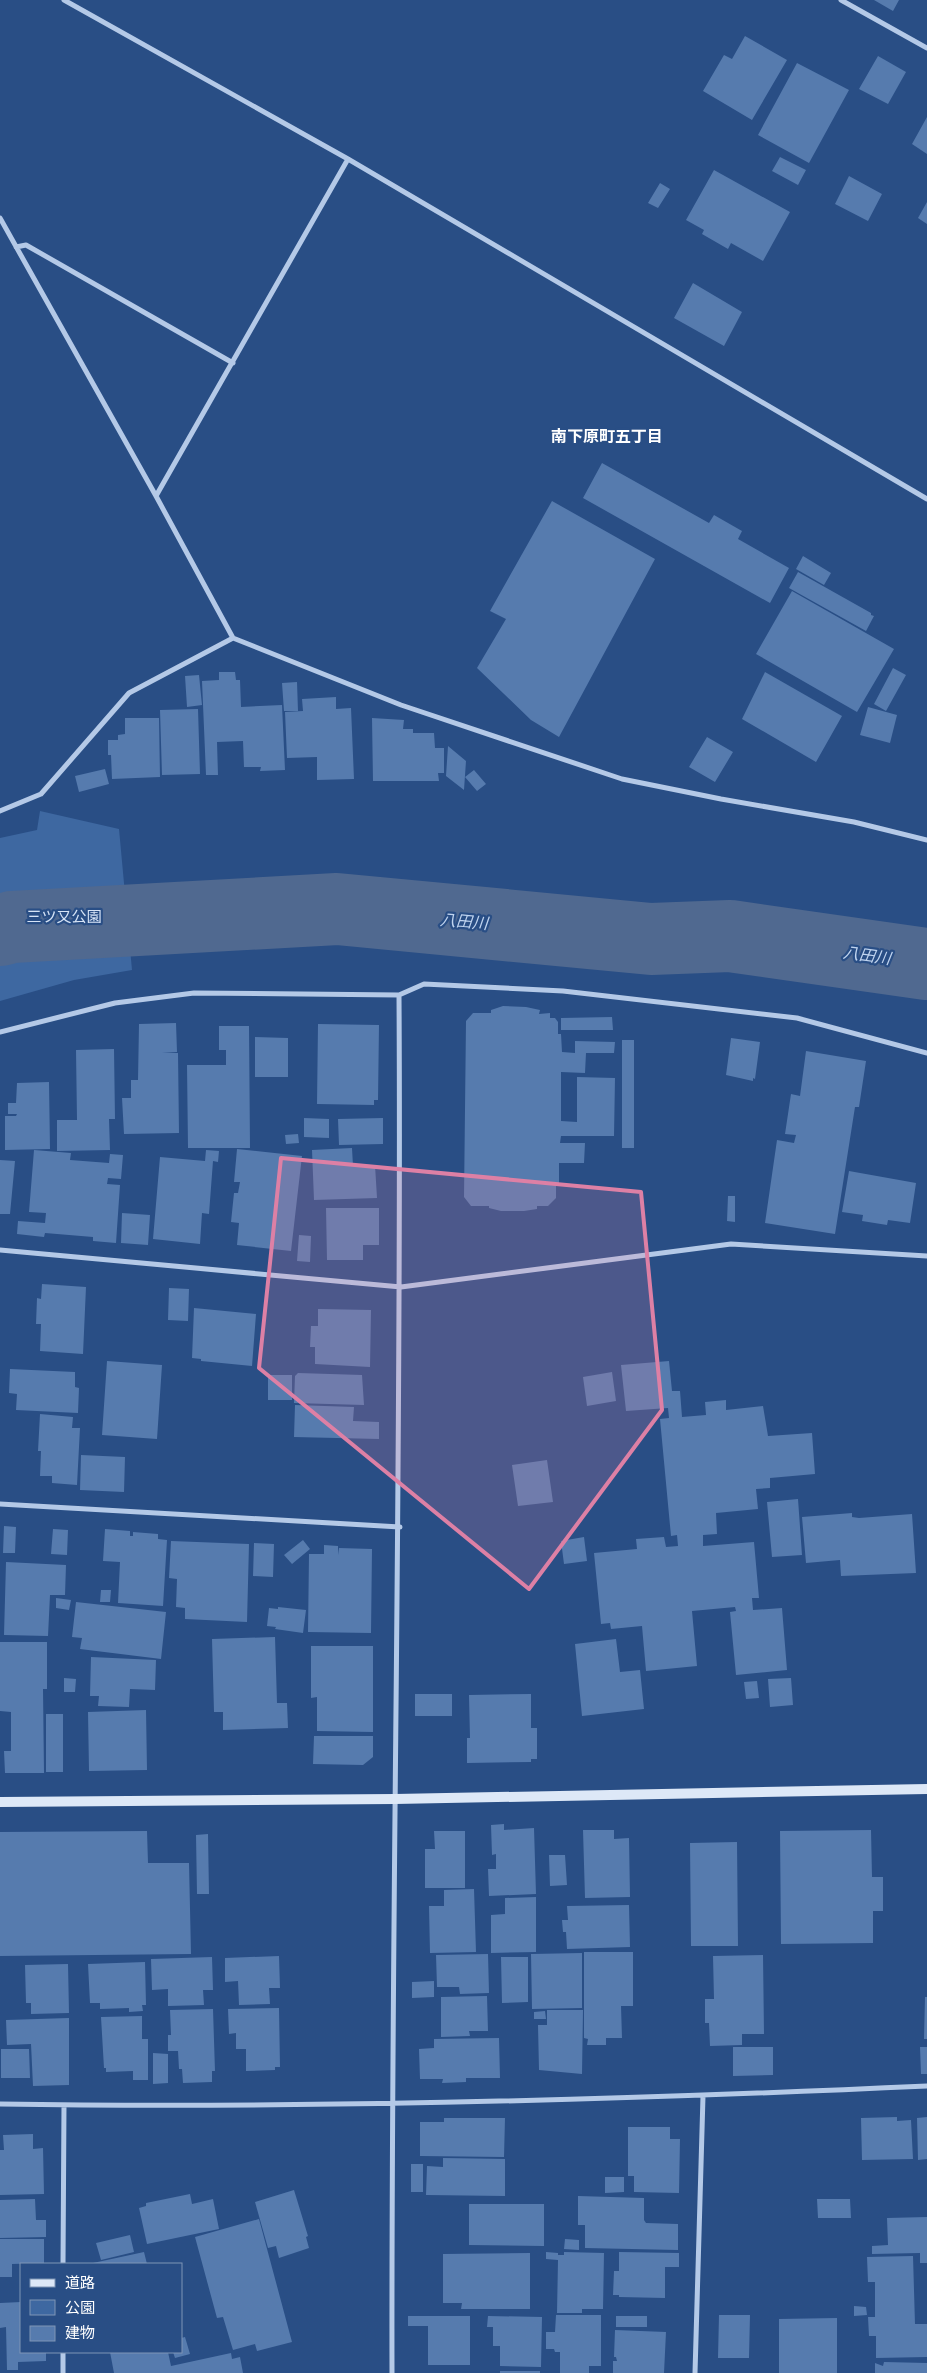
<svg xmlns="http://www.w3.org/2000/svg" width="927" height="2373" font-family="'Golos Text','Noto Sans JP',sans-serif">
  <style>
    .green { fill: #3e68a1 }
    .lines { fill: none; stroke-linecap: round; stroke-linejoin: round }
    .river { stroke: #506990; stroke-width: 72 }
    .building { fill: #567bae }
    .street { stroke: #b4c9e7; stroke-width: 5 }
    .secondary { stroke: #dde8f7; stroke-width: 10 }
    .marked { fill: #dd80a5; fill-opacity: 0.2; stroke: #dd80a5; stroke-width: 4; stroke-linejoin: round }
    .labels { text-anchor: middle; stroke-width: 4.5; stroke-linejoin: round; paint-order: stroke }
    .park-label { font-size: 15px; fill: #d7e4f6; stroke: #294e85 }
    .neighbourhood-label { font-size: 16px; font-weight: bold; fill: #fff; stroke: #294e85 }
    .water-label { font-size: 16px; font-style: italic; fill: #c0d4ef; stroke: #294e85 }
  </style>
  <rect width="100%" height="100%" fill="#294e85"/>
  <path class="green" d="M40 811 119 829 132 970 74 980 0 1001V838L37 830Z"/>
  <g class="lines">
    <path class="river" d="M0 930 12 927 337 909 651 939 730 936 927 964"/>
  </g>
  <path class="building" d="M874 0H899L893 11Z
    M745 36 787 60 752 120 703 91 724 55 732 59Z
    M878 56 906 72 888 104 859 89Z
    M797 63 849 90 809 163 758 135Z
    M927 117V154L912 144Z
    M780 157 806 170 798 185 772 171Z
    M714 170 790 212 763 261 731 243 728 249 702 234 704 230 686 220Z
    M849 176 882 194 868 221 835 204Z
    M660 183 670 189 658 208 648 203Z
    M927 202V224L918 218Z
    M693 283 742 312 724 346 674 318Z
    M602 463 709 523 714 515 742 531 738 539 789 568 770 603 583 498Z
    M552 501 655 559 559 737 531 720 477 668 506 619 490 611Z
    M803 556 831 573 824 585 796 569Z
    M798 572 871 613V615L874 616 866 631 789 588Z
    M792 591 894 649 857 712 756 654Z
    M893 668 906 675 886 711 874 704Z
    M219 672H235L236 680H240L241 707 282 705 285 770 260 771 261 767H244L243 741 217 742 218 775H206L202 681 219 680Z
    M765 672 842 716 816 762 742 719Z
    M199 675 202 705 187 707 185 676Z
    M297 682 298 711H284L282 683Z
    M336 697V709L351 708 354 779 317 780V757L287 758 285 712 303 711 302 699Z
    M868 707 897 715 890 743 860 735Z
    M198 709 200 774 162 775 160 710Z
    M125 718H159L160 777 112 779 111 755H108V740H118V735L125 734Z
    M372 718 404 720 403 729H413V733H434L435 748H444V773H438L439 781H373Z
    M707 737 733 752 715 782 689 767Z
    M448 746 466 761 464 790 446 776Z
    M105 769 109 784 79 792 75 776Z
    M474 770 486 784 477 791 465 777Z
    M503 1006 526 1007 540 1010 539 1014 550 1013V1018H555L558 1022V1034H561L562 1052 575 1053V1041L615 1042 614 1053H586L585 1073 561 1072V1121L577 1122V1077L615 1078 614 1136H561L560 1143H585L584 1163H559V1183H556V1198L548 1206H537V1209L524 1211H501L489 1208V1206H471L464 1197 466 1021 473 1013H491V1010Z
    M612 1017 613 1030H561V1018Z
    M176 1023 177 1052 162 1053H178L179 1133 124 1134 122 1098H131V1080H138L139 1024Z
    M318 1024 379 1025 378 1100H374V1105L317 1104Z
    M219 1026H249L250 1148H188L187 1065H226V1050H219Z
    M255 1037 288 1038V1077H255Z
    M731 1038 760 1042 755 1079 753 1078V1081L726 1075Z
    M622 1040H634V1148H622Z
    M114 1049 115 1119H109L110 1150 57 1151V1120H77L76 1050Z
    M806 1051 866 1061 859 1107H855L835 1234 765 1223 777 1140 794 1143 796 1135 785 1134 791 1094 800 1096Z
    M49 1082 50 1149 5 1150V1116H16L17 1114H8V1103H16L17 1083Z
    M304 1118 329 1119V1138L304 1137Z
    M383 1118V1144L339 1145 338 1119Z
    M298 1134 299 1143 286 1144 285 1135Z
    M352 1148 353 1166 375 1165 377 1198 314 1200 312 1150Z
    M237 1149 302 1156 291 1251 237 1245 239 1223 231 1222 234 1193H238L240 1182H234Z
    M34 1150 71 1153 70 1160 109 1163 110 1154 123 1155 121 1179 108 1178 107 1184 120 1185 116 1243 93 1241V1237L45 1233 44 1237 17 1234 18 1221 45 1223 46 1213 29 1212Z
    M206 1150 219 1151 218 1162 213 1161 209 1214 202 1213 200 1244 153 1239 160 1157 205 1161Z
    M0 1160 15 1161 10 1214H0Z
    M849 1171 916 1183 910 1223 888 1220 887 1225 862 1221 863 1215 842 1212Z
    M728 1196H735V1222L727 1221Z
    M326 1208H379V1245H363V1260H327Z
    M122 1213 150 1215 148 1245 121 1243Z
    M299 1235 311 1236 310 1262 297 1261Z
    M42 1284 86 1287 83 1354 40 1351 41 1324H36L37 1298 41 1299Z
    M169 1288 189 1289 188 1321 168 1320Z
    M194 1308 256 1314 252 1366 201 1361V1359L192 1358Z
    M318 1309 371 1310 370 1367 315 1364V1347H310L311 1326H318Z
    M107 1361 162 1365 157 1439 102 1435Z
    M669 1361 672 1391H680L682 1417 706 1415 705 1402 726 1400V1410L763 1406 768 1436 812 1433 815 1474 770 1478V1488L756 1489 758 1509 716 1513 717 1534 703 1535V1546L754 1542 759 1598H752L753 1610 782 1608 787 1670 736 1675 730 1612 736 1611 735 1607 692 1611 697 1666 646 1671 642 1626 611 1629 610 1623 601 1624 594 1553 637 1549 636 1539 664 1537 666 1547 678 1546 677 1535 671 1536 660 1419 669 1418 668 1408 626 1411 621 1365Z
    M10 1369 75 1372V1387L79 1388 78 1413 16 1410 17 1394 9 1393Z
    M612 1372 616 1401 587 1406 583 1377Z
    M298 1373 362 1375 364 1405 294 1403 295 1376Z
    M268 1375H292V1400H268Z
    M295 1405 354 1407 353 1421 379 1422V1439L294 1437Z
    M40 1414 73 1417 72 1428H80L77 1485 52 1483V1476H40L41 1451H38Z
    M81 1455 125 1457 124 1492 80 1490Z
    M547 1460 553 1502 518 1506 512 1465Z
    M798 1499 802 1555 772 1557 767 1502Z
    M852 1513V1517L859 1518 912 1514 916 1573 841 1576 840 1560 806 1563 802 1517Z
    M4 1526 16 1527 15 1553H3Z
    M53 1529 68 1530 67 1555 51 1554Z
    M105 1529 130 1531V1536H133V1532L158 1534V1539L167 1540 163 1606 118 1603 120 1562 103 1561Z
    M584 1537 587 1561 564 1564 561 1541Z
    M303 1540 310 1549 292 1564 284 1555Z
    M171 1541 249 1544 247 1622 185 1619V1608L176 1607 177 1579 169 1578Z
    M254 1543 274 1544 273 1577 253 1576Z
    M324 1545 338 1546V1555L339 1548 372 1549 371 1633 308 1632 309 1554H324Z
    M6 1562 66 1565 65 1595H50L48 1636 4 1635Z
    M101 1590H111L110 1602H100Z
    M56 1598 71 1600 69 1610 56 1608Z
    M76 1602 166 1612 161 1659 80 1649 82 1638 72 1637Z
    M278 1607 306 1610 303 1633 275 1629 276 1627 267 1626 269 1608 278 1609Z
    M275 1637 277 1703H287L288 1728 223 1730V1712H214L212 1639Z
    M616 1639 620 1672 640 1670 644 1709 582 1716 575 1644Z
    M0 1642H47V1689H43L44 1773H5L4 1751H11V1712L0 1711Z
    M311 1646H373V1732L317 1731V1697L311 1698Z
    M91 1657 156 1660 155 1690 130 1689 129 1707 98 1706 99 1696H90Z
    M64 1678 76 1679 75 1692H64Z
    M791 1678 793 1705 770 1707 768 1679Z
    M757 1681 759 1698 746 1699 744 1682Z
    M415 1694H452V1716H415Z
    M531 1694V1728H537V1759H531V1762L467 1763V1738H470L469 1695Z
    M146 1710 147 1770 89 1771 88 1712Z
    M46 1714H63V1772H46Z
    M314 1736H373V1757L363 1765 313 1764Z
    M504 1824V1830L534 1828 536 1894 489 1896 488 1869H496V1854L492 1855 491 1825Z
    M583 1830H614V1839L629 1838 630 1897 585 1898Z
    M871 1830 872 1877H883V1911H873V1943L781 1944 780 1831Z
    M147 1831 148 1863H189L191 1954 0 1956V1832Z
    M434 1831H465V1888H425V1849H435Z
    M208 1834 209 1894H197L196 1835Z
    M737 1842 738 1946H691L690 1843Z
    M549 1855H565L567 1885 550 1886Z
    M474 1889 476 1952 430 1953 429 1906H444V1890Z
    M536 1897V1952L491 1953V1915L505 1914V1898Z
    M629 1905 630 1947 567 1949 566 1932H563L562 1920H568L567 1906Z
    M584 1952H633V2006H621L622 2038H606V2045H587L588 2039 584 2038Z
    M582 1953V2008L532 2009 531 1954Z
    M488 1954 489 1993 460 1994 459 1987H437L436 1955Z
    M763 1955 764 2034H742V2045L710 2046 709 2023H705V1999H714L713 1956Z
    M279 1956 280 1988H269L270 2004 239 2005 238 1981 225 1982V1958Z
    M212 1957 213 1990H203L204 2005 168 2006V1989L152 1990 151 1959Z
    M501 1957H528V2002L502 2003Z
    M145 1962 146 2005H142L143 2011 129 2012V2008L100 2009V2003H90L88 1964Z
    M68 1964 69 2013 31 2014V2003H26L25 1965Z
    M434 1981V1997L412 1998V1982Z
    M487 1996 488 2031H469L470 2036 441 2037V1997Z
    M925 1997H927V2039H924Z
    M279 2008 280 2067H275V2070L246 2071V2049H236V2033L229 2034 228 2009Z
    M213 2009 215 2071H212V2082L183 2083 182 2069H179L178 2051H168V2035H171L170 2010Z
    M547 2010H583L582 2074 539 2070 538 2025H547Z
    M545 2011 546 2019H534V2012Z
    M142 2016V2039H148V2080H133V2071L106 2072V2068H104L101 2017Z
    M69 2018V2085L33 2086 31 2044 7 2045 6 2020Z
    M499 2038 500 2078H466V2082L442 2083 443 2079H420L419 2049 434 2048V2039Z
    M733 2047H773V2075L733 2076Z
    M920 2047H927V2074H921Z
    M1 2049H29L30 2078H1Z
    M153 2053 168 2054V2083L153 2084Z
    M897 2117V2121L911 2120 913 2159 862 2160 861 2118Z
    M927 2117V2159L918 2160 917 2118Z
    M444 2118H505L504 2157 420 2156V2122H444Z
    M628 2127H670V2139H680L679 2193 634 2192V2176H628Z
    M33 2134V2149L43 2148 44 2194 0 2195V2150H4L3 2135Z
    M443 2158 505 2159V2196L426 2195 427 2166 443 2167Z
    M411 2164H423V2192H411Z
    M605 2177H624V2192L605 2193Z
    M294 2190 308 2236 306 2237 309 2248 279 2258 276 2246 268 2248 255 2202Z
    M190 2194 192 2204 213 2199 219 2229 147 2244 139 2208 146 2206V2203Z
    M578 2196 644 2198V2220L646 2223 678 2224V2250L585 2248V2225H578Z
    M35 2199 36 2220H46V2237L0 2238V2200Z
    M817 2199H850L851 2218H818Z
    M469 2204H544V2246L469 2245Z
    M927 2217V2263H920V2253L872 2254V2246L888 2245 887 2218Z
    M259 2219 292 2342 257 2351 255 2344 233 2350 223 2317 217 2318 195 2237Z
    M130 2235 134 2252 101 2260 96 2243Z
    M0 2239H44V2263L12 2264V2277H0Z
    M565 2239 579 2240V2250L564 2249Z
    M144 2252 147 2264H93V2263Z
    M546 2252 558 2253V2255H564V2252L604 2253 603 2309H582V2313H557L558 2260 546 2259Z
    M619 2252 679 2253V2267H665V2298L619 2297V2295H613L614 2271H619Z
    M530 2253V2309H461L462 2303H443V2254Z
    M913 2256 915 2324H927V2357L876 2358V2336H869L868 2317H875V2282H868L867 2257Z
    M21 2302V2352H46V2361L18 2362V2370H7L6 2327 0 2328V2303Z
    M854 2306 866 2307 867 2315 854 2316Z
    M556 2315H601V2366H589V2373H560V2352H555L554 2349H546V2332H555Z
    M719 2315H750L749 2358H718Z
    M408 2316H428V2323V2316H470V2365H428V2326H408Z
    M488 2316 542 2317 541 2367 500 2366V2346H493V2327H487Z
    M616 2316H647V2327H616Z
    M837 2318V2373H779V2319Z
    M615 2330 666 2332 664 2373H613V2361H617L616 2357H614Z
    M185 2337 190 2354 175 2358 173 2352H181V2338Z
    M110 2352H168L171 2366 231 2353 232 2359 240 2357 243 2373H114Z
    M884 2362 927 2363V2373H875V2363L883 2366Z
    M500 2371H540V2373H500Z"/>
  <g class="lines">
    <path class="street" d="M64 0 348 159 927 499
      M841 0 927 48
      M0 218 156 496 233 638
      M16 247 26 245 233 363
      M156 496 348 159
      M0 811 41 794 129 693 233 638 401 705 622 779 721 799 854 822 927 840
      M0 1032 115 1003 194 993 399 995 424 984 563 991 797 1018 927 1053
      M0 1250 401 1287 731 1244 927 1256
      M0 1504 400 1527
      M0 2104C309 2109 618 2100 927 2086
      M63 2264 64 2105
      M63 2373V2352
      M392 2373C391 1914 402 1455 399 995
      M695 2373 703 2096"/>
    <path class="secondary" d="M0 1802 395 1799 927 1789"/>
  </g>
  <path class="marked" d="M281 1158 641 1192 662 1410 529 1589 259 1368Z"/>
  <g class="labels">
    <g class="park-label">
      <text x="64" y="922">三ツ又公園</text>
    </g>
    <g class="neighbourhood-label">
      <text x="607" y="442">南下原町五丁目</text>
    </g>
    <g class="water-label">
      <text transform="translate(464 921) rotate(5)" y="6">八田川</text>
      <text transform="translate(867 955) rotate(8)" y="6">八田川</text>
    </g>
  </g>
  <rect x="20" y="2263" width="162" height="90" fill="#294e85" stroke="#7f95b6"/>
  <rect x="30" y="2279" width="25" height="8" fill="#dde8f7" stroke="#7f95b6"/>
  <text x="65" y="2288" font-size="15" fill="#ffffff">道路</text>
  <rect x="30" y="2300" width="25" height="15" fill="#3e68a1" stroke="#7f95b6"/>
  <text x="65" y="2313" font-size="15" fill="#ffffff">公園</text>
  <rect x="30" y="2326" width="25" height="15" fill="#567bae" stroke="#7f95b6"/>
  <text x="65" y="2338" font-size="15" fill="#ffffff">建物</text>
</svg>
